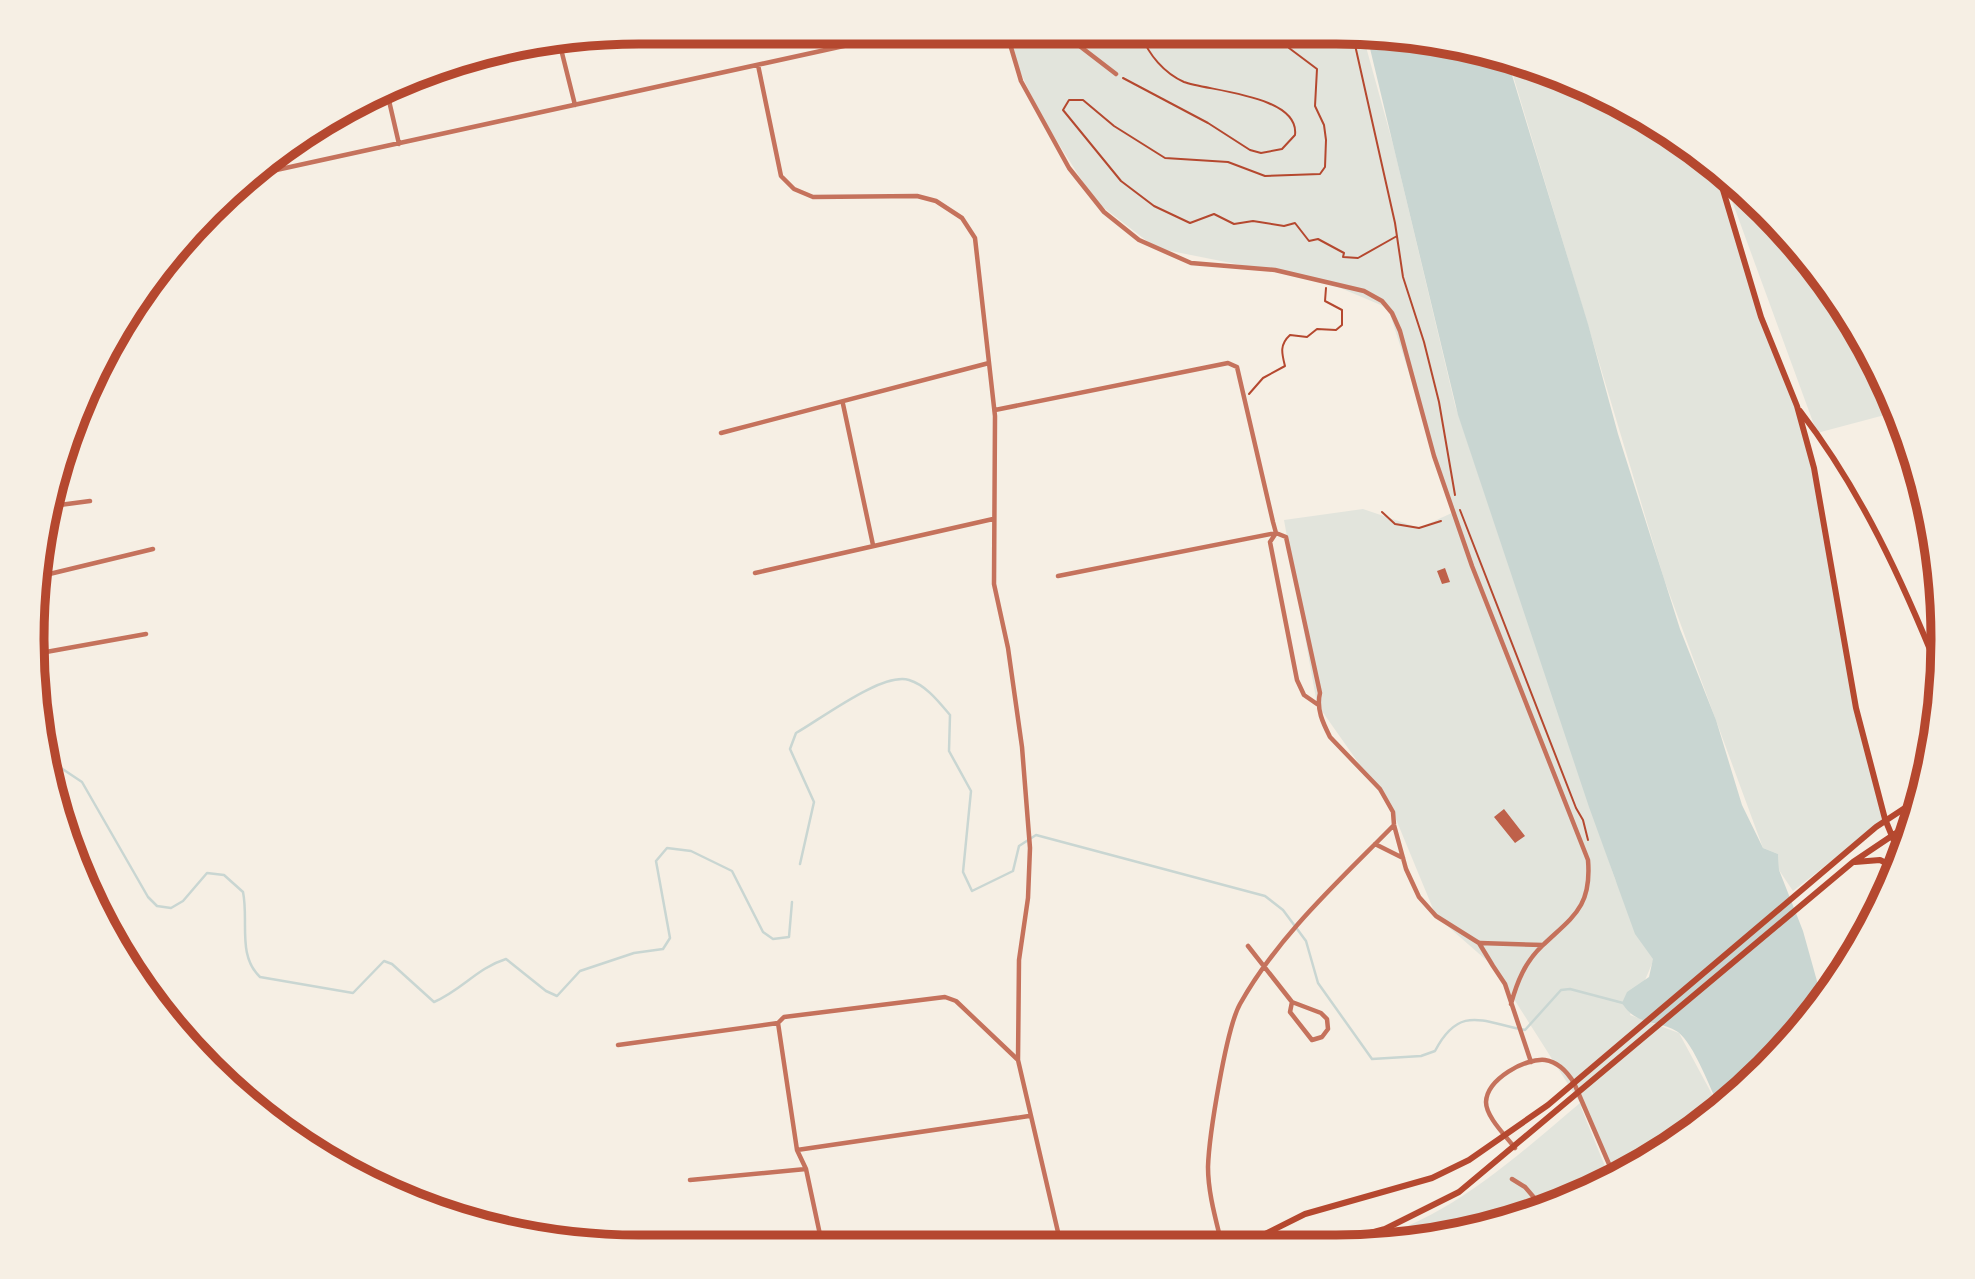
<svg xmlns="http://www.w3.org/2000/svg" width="1975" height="1279" font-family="Cabin,sans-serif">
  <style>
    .green { fill: #e2e4dc }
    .water { fill: #c9d6d2 }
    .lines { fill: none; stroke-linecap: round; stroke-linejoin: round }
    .stream { stroke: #c9d6d2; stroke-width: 2.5 }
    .building { fill: #bf614a }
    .path { stroke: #b5482f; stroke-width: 2 }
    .minor { stroke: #c5725c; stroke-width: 4.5 }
    .secondary { stroke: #b5482f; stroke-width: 6 }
    .rim { fill: none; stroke: #b5482f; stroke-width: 9 }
  </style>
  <rect width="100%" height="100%" fill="#f6efe4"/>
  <path class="green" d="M1008 34 1363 36 1394 148 1455 405 1615 879 1654 959 1630 1015 1679 1033 1720 1109 1706 1122 1615 1178 1592 1122 1580 1105 1611 1181 1605 1185 1493 1227 1375 1246H1345C1439 1228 1509 1163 1580 1103L1493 966 1436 916 1393 812 1317 704 1284 520 1363 509 1419 528 1454 512 1388 308 1326 282 1156 248 1095 201 1041 116 1008 46Z
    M1509 62 1569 78 1736 182 1818 269 1881 370 1896 412 1817 433 1724 179 1747 270 1797 406 1830 552 1854 694 1885 819 1793 891 1779 870 1778 854 1763 848 1664 579Z"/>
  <path class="water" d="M1367 36 1415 37 1508 62 1588 324 1618 434 1680 629 1716 720 1742 805 1763 848 1778 854 1779 870 1803 931 1822 999 1793 1040 1720 1109C1711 1090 1694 1044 1678 1032 1657 1019 1637 1027 1622 1003L1627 992 1649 977 1653 959 1635 934 1589 807 1458 415Z"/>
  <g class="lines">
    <path class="stream" d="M49 769 58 766 82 782 148 897 157 906 171 908 183 901 207 873 224 875 243 892C249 921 237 955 260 977L353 993 384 961 392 964 434 1002C462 990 477 968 506 959L546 991 557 996 580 971 634 953 663 949 670 938 656 861 667 848 691 851 732 871 763 932 773 939 789 937 792 902
      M800 864 814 802 790 749 796 733C821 719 882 672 909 680 926 685 939 702 950 715L949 751 971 791 963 872 972 891 1013 871 1019 846 1036 835 1265 896 1283 910 1306 941 1318 983 1372 1059 1421 1056 1435 1051C1460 1003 1484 1023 1525 1030L1561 990 1570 989 1623 1003"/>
  </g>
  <path class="building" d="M1445 568 1450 582 1442 584 1437 571Z
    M1504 809 1525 836 1515 843 1494 817Z"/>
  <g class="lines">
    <path class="path" d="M1286 36 1289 48 1317 69 1315 106 1324 125 1326 140 1325 167 1320 174 1265 176 1228 162 1165 158 1114 126 1083 100H1069L1063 110 1121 181 1154 206 1190 223 1214 214 1234 224 1253 221 1284 226 1295 223 1309 241 1318 239 1344 253 1343 257 1358 258 1397 236
      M1353 36 1395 223 1403 277 1424 342 1439 402 1455 495
      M1123 78 1208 123 1250 150 1261 153 1282 149 1295 135C1300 95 1208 91 1184 82 1164 73 1149 55 1141 35
      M1249 394 1263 378 1285 366C1282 354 1279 345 1290 335L1307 337 1317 329 1336 330 1342 325V310L1325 301 1326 288
      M1460 510 1576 808 1583 820 1588 840
      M1382 512 1395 524 1419 528 1441 521"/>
    <path class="minor" d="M1007 34 1021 81 1069 168 1104 212 1139 240 1191 263 1275 270 1364 291 1382 301 1392 313 1400 331 1434 456 1472 566 1588 860C1592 908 1572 917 1542 946 1525 962 1517 982 1511 1004
      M1064 34 1116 74
      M560 45 575 105
      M758 65 781 176 794 189 813 197 917 196 936 201 962 218 975 238 995 416 994 584 1008 648 1022 747 1030 848 1028 898 1019 960 1018 1060 1061 1245
      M387 92 399 144
      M258 174 903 33
      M843 404 873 545
      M995 410 1228 363 1237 367 1273 522 1276 533 1286 537 1320 693C1316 709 1323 723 1330 737L1380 789 1393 812 1394 825 1406 869 1419 897 1436 916 1479 943 1493 966 1505 984 1531 1062
      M721 433 989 363
      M52 506 90 501
      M1276 533 1270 542 1297 680 1304 695 1317 704
      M755 573 993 519
      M1058 576 1276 533
      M37 577 153 549
      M33 599 46 652 146 634
      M1375 844 1403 858
      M1480 943 1543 945
      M1248 946 1292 1002 1321 1013 1327 1019 1328 1029 1322 1037 1312 1040 1290 1012 1292 1002
      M778 1023 797 1150 806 1169 822 1244
      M618 1045 778 1023 784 1017 945 997 956 1001 1017 1059
      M1515 1148C1506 1136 1486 1117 1486 1102 1487 1079 1525 1058 1545 1060 1559 1062 1568 1073 1574 1083L1615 1178
      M797 1150 1029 1116
      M1512 1179 1525 1187 1543 1208
      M690 1180 806 1169
      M1222 1245C1216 1220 1208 1193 1208 1167 1209 1136 1226 1029 1240 1004 1278 936 1339 881 1393 826"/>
    <path class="secondary" d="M1717 170 1761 317 1797 406 1814 468 1856 708 1885 819 1901 858
      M1800 411C1861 490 1903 582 1940 674
      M1855 862 1880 860 1896 868
      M1241 1246 1305 1214 1432 1178 1469 1160 1548 1105 1876 827 1920 798
      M1322 1246 1385 1229 1459 1192 1853 862 1914 821"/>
  </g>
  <path d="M0 0H1975V1279H0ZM639 44H1336A595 595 0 0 1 1931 639V640A595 595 0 0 1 1336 1235H639A595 595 0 0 1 44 640V639A595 595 0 0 1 639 44Z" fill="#f6efe4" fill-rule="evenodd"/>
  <path class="rim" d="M639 44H1336A595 595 0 0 1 1931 639V640A595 595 0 0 1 1336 1235H639A595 595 0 0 1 44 640V639A595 595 0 0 1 639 44Z"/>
</svg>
